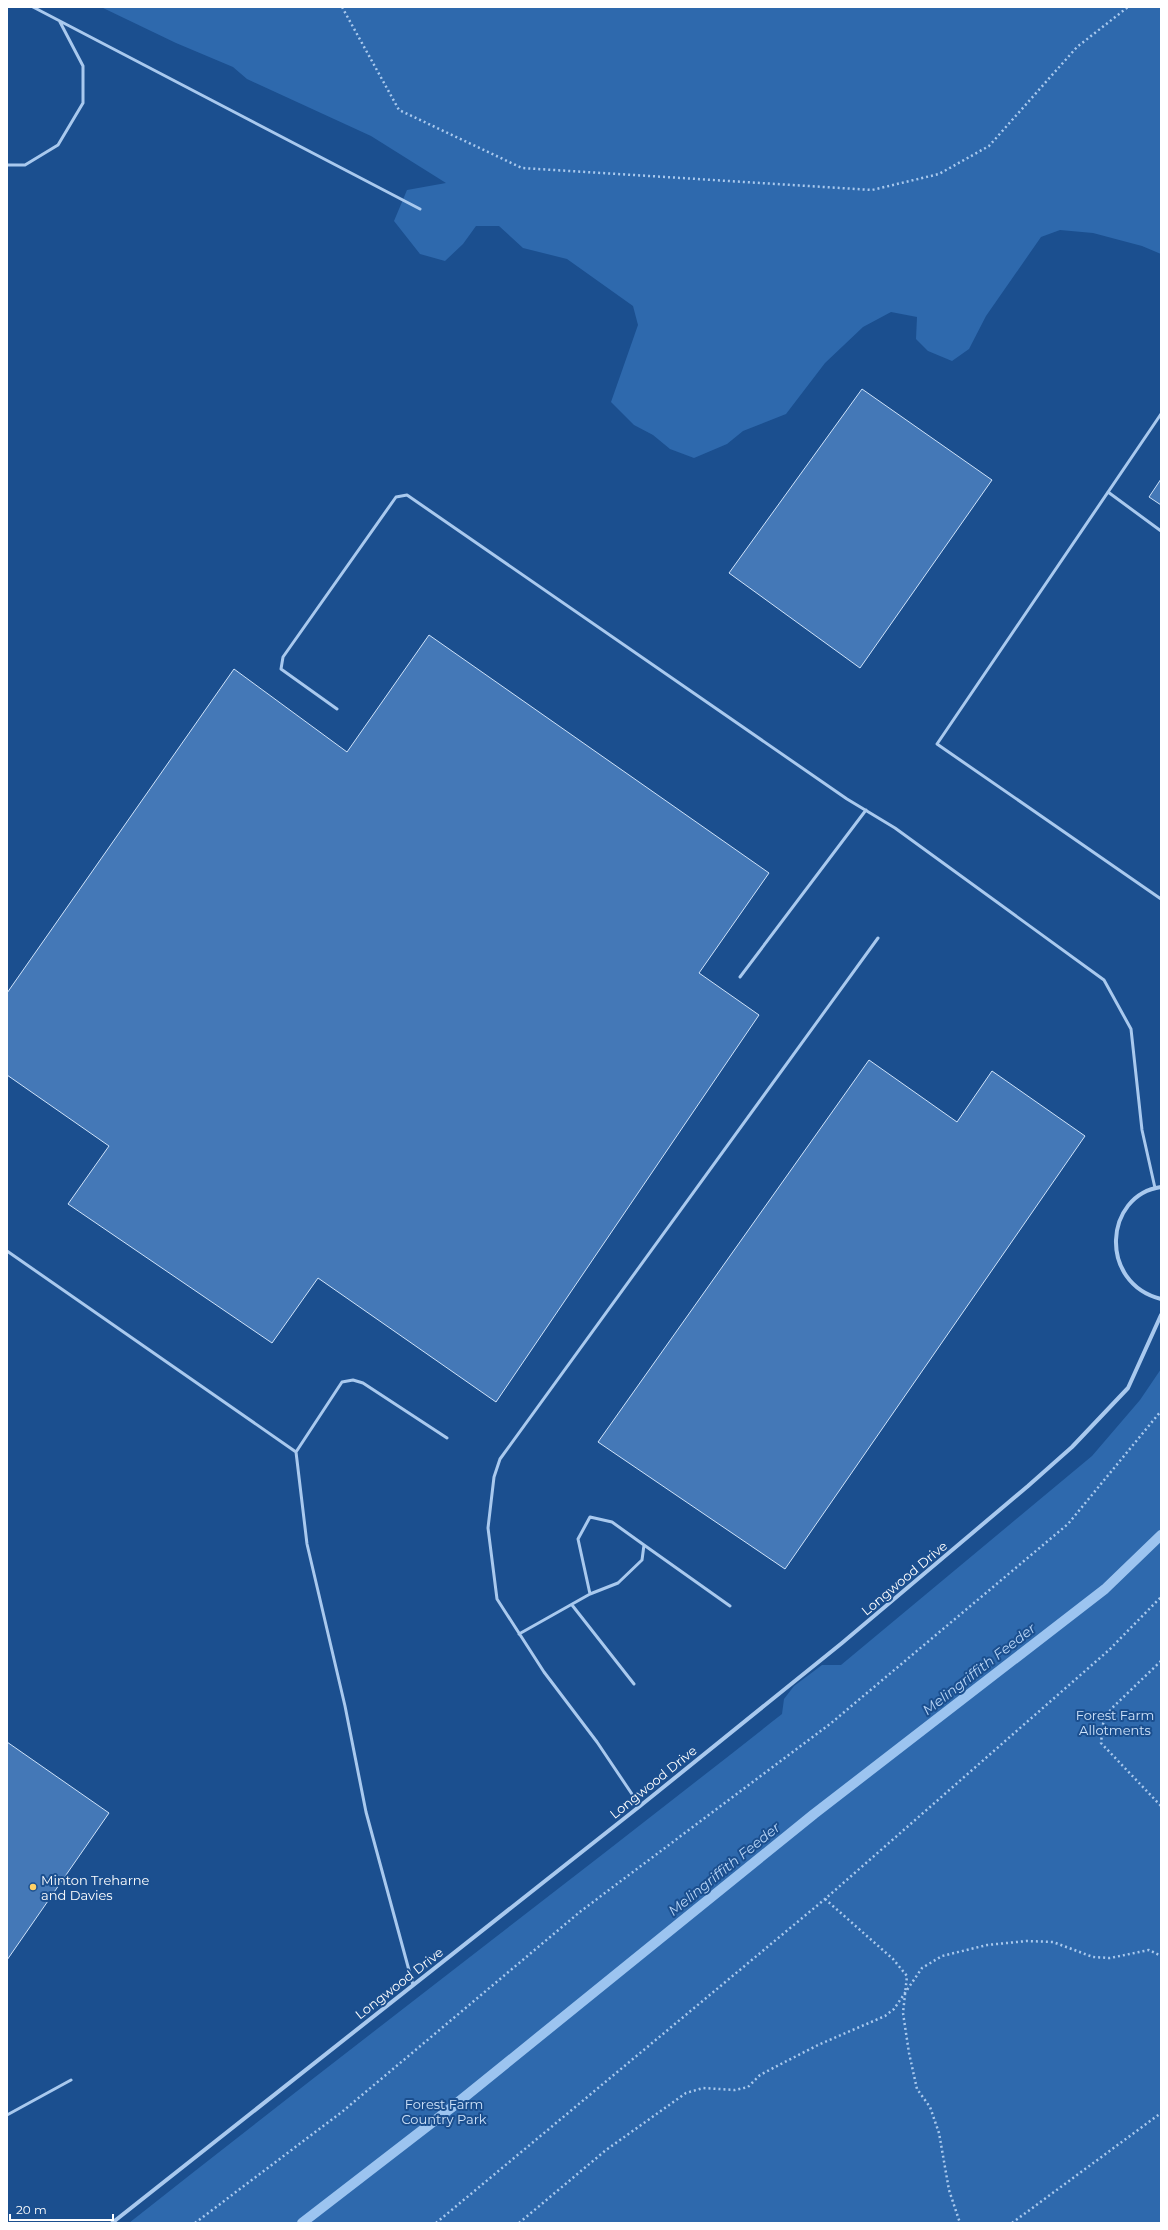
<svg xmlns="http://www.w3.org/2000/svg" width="1168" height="2230" font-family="Montserrat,sans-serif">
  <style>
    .green { fill: #2e69ad }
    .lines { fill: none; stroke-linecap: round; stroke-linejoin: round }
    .stream { stroke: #9cc4f0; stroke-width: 10 }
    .building { fill: #4478b7; stroke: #cfe3fa }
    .path { stroke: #a9c9ee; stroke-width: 2.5; stroke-dasharray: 2 3; stroke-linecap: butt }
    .service { stroke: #a9c9ee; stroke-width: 3 }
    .minor { stroke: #a9c9ee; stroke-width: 4 }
    .poi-dot { fill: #ffd166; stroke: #1b4f8f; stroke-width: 1.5 }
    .labels { text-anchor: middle; stroke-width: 4; stroke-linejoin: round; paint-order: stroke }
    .street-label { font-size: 13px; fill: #fff; stroke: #1b4f8f }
    .park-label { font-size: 13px; fill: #cfe3fa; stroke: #1b4f8f }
    .poi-label { font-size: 13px; fill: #fff; stroke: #1b4f8f; text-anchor: start }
    .water-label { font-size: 14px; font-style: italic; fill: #b5d3f5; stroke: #1b4f8f }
  </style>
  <rect width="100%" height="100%" fill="#1b4f8f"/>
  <path class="green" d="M101 7H1161V254L1142 246 1093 233 1060 230 1041 237 986 316 969 349 952 361 928 351 916 339 917 317 891 312 863 327 825 363 786 414 743 431 727 444 694 458 670 449 653 435 634 425 611 402 638 325 633 306 567 259 523 248 499 226H476L463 244 445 261 420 254 394 221 407 190 446 183 371 136 247 79 233 67 176 43Z
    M1161 1369V2223H129C345 2052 565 1885 782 1714L784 1699 794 1686 822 1665H841L1092 1456 1140 1400Z"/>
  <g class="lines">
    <path class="stream" d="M302 2223 451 2108 814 1814 1105 1589 1161 1535"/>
  </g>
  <path class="building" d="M862 389 992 480 860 668 729 573Z
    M1161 479V505L1149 497Z
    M429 635 769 873 699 973 759 1015 496 1402 318 1278 272 1343 68 1204 109 1146 7 1075V993L234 669 347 752Z
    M869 1060 957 1122 992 1071 1085 1136 785 1569 598 1442Z
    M7 1742 109 1813 7 1960Z"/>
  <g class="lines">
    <path class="path" d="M342 7 399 110 522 168 872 190 939 174 989 146 1077 47 1128 7
      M1161 1661 1111 1709 1103 1724 1101 1743 1161 1806
      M825 1899 893 1959 907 1976 903 2013 909 2053 917 2089 930 2107 939 2133 949 2190 960 2223
      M195 2223 343 2111 581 1911 830 1724 1068 1524 1161 1411
      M436 2223 825 1899 1109 1650 1161 1597
      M519 2223 606 2150 686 2093 703 2088 735 2090 748 2087 760 2075 779 2065 818 2045 885 2016 894 2009 922 1968 942 1956 987 1945 1027 1941 1053 1942 1093 1957 1110 1958 1149 1950 1161 1956
      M1012 2223 1161 2113"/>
    <path class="service" d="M33 7 420 209
      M7 165H25L58 145 83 103V66L60 22
      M1161 414 937 744 1161 899
      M1108 492 1161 531
      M337 709 281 669 283 657 396 497 407 495 847 799 895 828 1104 980 1131 1029 1142 1130 1155 1188
      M740 977 866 810
      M7 1251 296 1452 342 1382 353 1380 363 1383 447 1438
      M296 1452 307 1544 345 1706 366 1812 413 1985
      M644 1545 730 1606
      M572 1605 634 1684
      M519 1634 590 1594 618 1583 642 1560 644 1545 612 1522 590 1517 578 1539 590 1594
      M640 1806 597 1742 544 1672 497 1599 488 1528 494 1477 500 1459 878 938
      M7 2115 71 2080"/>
    <path class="minor" d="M1161 1187C1104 1195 1098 1283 1161 1299
      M112 2223 640 1806 842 1643 1028 1486 1072 1447 1128 1388 1161 1315"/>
  </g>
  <circle class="poi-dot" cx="33" cy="1887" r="4"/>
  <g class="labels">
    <g class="street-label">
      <text transform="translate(904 1578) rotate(-40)" y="5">Longwood Drive</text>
      <text transform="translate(653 1782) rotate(-39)" y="5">Longwood Drive</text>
      <text transform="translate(399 1983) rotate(-38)" y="5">Longwood Drive</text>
    </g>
    <g class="park-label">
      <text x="1115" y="1720">Forest Farm<tspan x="1115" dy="15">Allotments</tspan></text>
      <text x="444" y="2109">Forest Farm<tspan x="444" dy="15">Country Park</tspan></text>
    </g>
    <g class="poi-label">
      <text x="41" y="1885">Minton Treharne<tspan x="41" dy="15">and Davies</tspan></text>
    </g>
    <g class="water-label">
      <text transform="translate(979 1669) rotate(-38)" y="5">Melingriffith Feeder</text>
      <text transform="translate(724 1869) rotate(-39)" y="5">Melingriffith Feeder</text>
    </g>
  </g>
  <rect width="1168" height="2230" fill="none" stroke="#ffffff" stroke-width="16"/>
  <path d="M10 2214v6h103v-6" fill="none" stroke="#ffffff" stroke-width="2"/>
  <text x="16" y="2214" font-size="12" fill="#ffffff" stroke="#1b4f8f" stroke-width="3" paint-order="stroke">20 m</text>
</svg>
